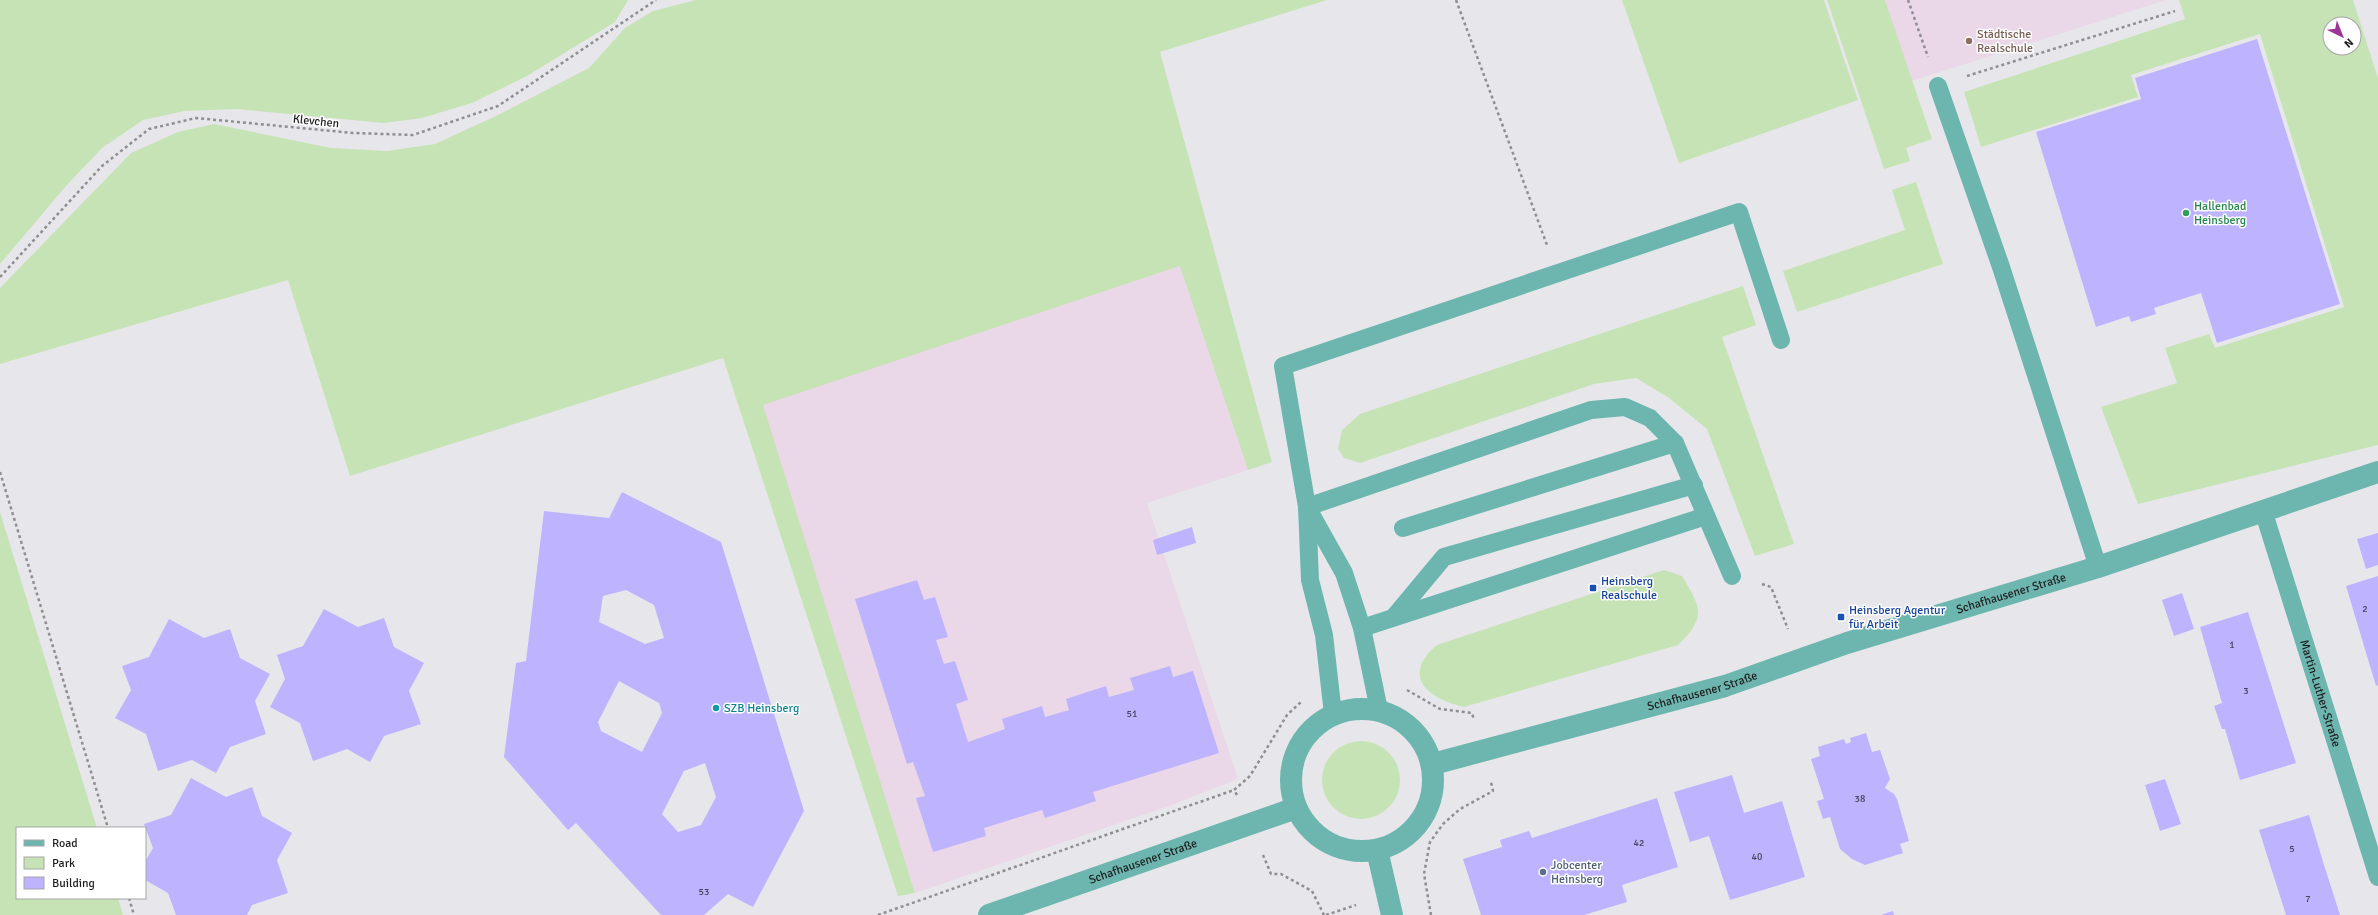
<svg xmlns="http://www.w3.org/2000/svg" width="2378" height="915" font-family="Signika,sans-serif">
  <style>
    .education { fill: #ead7e7 }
    .green { fill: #c6e3b5; fill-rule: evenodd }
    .building { fill: #bdb3fe; fill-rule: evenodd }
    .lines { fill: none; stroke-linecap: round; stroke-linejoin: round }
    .path { stroke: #8f8f92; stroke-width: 2.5; stroke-dasharray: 3 3; stroke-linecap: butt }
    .service { stroke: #6db6af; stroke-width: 18 }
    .minor { stroke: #6db6af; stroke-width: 22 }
    .education-dot { fill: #8d6e63; stroke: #fff; stroke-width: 1.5 }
    .leisure-dot { fill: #2e9e5b; stroke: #fff; stroke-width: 1.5 }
    .transit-dot { fill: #1a4fb4; stroke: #fff; stroke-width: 1.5 }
    .culture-dot { fill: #0f9aa8; stroke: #fff; stroke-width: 1.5 }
    .service-dot { fill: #5c6f8a; stroke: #fff; stroke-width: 1.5 }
    .labels { text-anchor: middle; stroke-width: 3; stroke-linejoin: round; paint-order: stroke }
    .number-label { font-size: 10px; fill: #464358 }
    .education-label { font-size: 12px; fill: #785e54; stroke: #fff; text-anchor: start }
    .street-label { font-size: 12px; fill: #1e1e20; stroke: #fff }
    .leisure-label { font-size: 12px; fill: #27864d; stroke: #fff; text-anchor: start }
    .transit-label { font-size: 12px; fill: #164399; stroke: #fff; text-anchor: start }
    .culture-label { font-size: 12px; fill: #0d838f; stroke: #fff; text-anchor: start }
    .service-label { font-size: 12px; fill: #4e5e75; stroke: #fff; text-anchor: start }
  </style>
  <rect width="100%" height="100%" fill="#e7e7eb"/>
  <path class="education" d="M1885 0H2166L1912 81Z
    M1181 266 1248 470 1147 503 1238 779 1169 806 915 893 762 405Z"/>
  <path class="green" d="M0 0H628L615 22 527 76 472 103 422 118 384 123 236 109 185 111 143 120 102 148 66 186 0 264Z
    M696 0H1327L1160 52 1272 462 1248 470 1180 266 763 405 915 893 898 896 723 358 350 476 288 280 0 364V288L131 153 178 132 214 124 331 148 387 151 435 144 498 115 589 68 625 28 653 11Z
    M1622 0H1824L1858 100 1679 163Z
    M1827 0H1885L1932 139 1906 148 1910 161 1884 169Z
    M2179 0H2353L2378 78V445L2138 504 2101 407 2177 383 2165 348 2209 334 2215 348 2344 307 2260 34 2131 75 2138 97 1981 147 1964 92 2185 19ZM2330 24H2354V48H2330Z
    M1916 182 1943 264 1797 312 1783 271 1905 230 1892 190Z
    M1743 286 1756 325 1722 337 1794 544 1755 556 1707 429 1669 398 1636 378 1594 384 1360 463 1344 458 1338 449 1342 430 1360 414Z
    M0 512 97 828H17V898H118L123 915H0Z
    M1664 570 1682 576C1702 609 1706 617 1678 645L1464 707C1428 699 1400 676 1437 645Z
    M1322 780a39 39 0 1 1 78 0a39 39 0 1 1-78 0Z"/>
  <path class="building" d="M2257 39 2340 304 2217 343 2201 293 2154 308 2156 314 2131 322 2129 316 2096 327 2036 132 2141 99 2135 78Z
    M622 492 721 542 804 811 753 907 728 894 704 915H661L576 823 568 830 504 757 516 663 526 661 544 511 609 518ZM626 590 654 605 664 638 645 644 599 622 603 596ZM619 681 659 703 662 713 642 752 601 731 598 722ZM705 763 716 797 701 825 678 832 662 814 684 771Z
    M1192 527 1196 543 1157 555 1153 540Z
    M2378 533V565L2366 569 2357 539Z
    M2378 576V685L2376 686 2346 586Z
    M917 580 924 600 935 597 948 637 936 640 944 664 955 661 968 700 956 704 968 742 1005 729 1002 719 1042 706 1045 717 1069 710 1066 699 1106 686 1109 697 1134 690 1130 678 1170 666 1173 677 1193 671 1219 753 1093 792 1096 801 1045 818 1042 810 984 828 986 836 933 852 916 798 925 796 913 762 907 764 855 599Z
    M2182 593 2194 629 2174 636 2162 600Z
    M324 609 358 627 384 618 394 647 424 663 409 691 421 724 384 736 370 762 347 749 313 761 300 723 270 707 285 679 277 655 303 646Z
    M2248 612 2296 763 2240 780 2225 729H2222L2214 706 2222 703 2200 627Z
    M169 619 204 638 230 629 240 658 270 674 255 701 266 734 230 747 216 773 192 760 158 771 146 734 115 718 131 690 122 666 149 657Z
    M1866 733 1872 752 1880 750 1890 779 1885 788 1894 794 1897 799 1909 841 1900 844 1903 853 1865 865 1852 859 1840 849 1830 817 1823 819 1817 801 1824 799 1811 759 1820 756 1818 747 1844 739 1846 744 1851 742 1850 738Z
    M1732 775 1744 813 1782 801 1805 877 1730 900 1709 836 1690 842 1674 792Z
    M191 778 226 797 252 787 262 816 292 833 277 860 288 893 252 905 247 915H176L168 893 145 880V862L153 848 144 824 171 815Z
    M2165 779 2181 824 2160 831 2145 785Z
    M1657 798 1678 867 1622 885 1627 902 1584 915H1481L1463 859 1502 847 1500 840 1529 831 1532 838Z
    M2309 815 2324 865 2340 915H2286L2259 830Z
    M1893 911 1894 915H1881Z"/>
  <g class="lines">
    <path class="path" d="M1456 0 1547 245
      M1908 0 1928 57
      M1967 76 2175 11
      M0 277 102 166 149 129 196 118 353 133 413 135 498 106 656 0
      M0 472 108 828
      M1762 584 1771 587 1788 629
      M1407 690 1440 709 1472 713 1474 720
      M1237 795 1234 790 1250 776 1287 715 1301 702
      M1263 855 1271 874H1281L1312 891 1324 915
      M129 898 134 915
      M878 915 1234 790
      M1326 915 1356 905
      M1431 915 1424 874 1430 842 1443 824 1460 809 1493 791 1491 782"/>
    <g class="service">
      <path d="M1938 86 2001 267 2098 567"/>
      <path id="s1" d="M2263 510 2378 877"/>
      <path d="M1403 528 1675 443"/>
      <path d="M1394 617 1444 557 1694 485"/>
      <path d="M1362 628 1706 516"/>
      <path d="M1379 710 1362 628 1344 573 1307 507 1283 366 1739 212 1781 340"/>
      <path d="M1333 714 1324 635 1310 580 1307 507 1591 410 1625 407 1650 418 1675 443 1732 576"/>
    </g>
    <g class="minor">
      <circle cx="1362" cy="780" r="71"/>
      <path id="s2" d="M1433 764 1725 686 1847 643 2098 567 2378 472"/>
      <path d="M1377 850 1392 915"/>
      <path id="s3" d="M989 915 1296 808"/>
    </g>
  </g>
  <circle class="education-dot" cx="1969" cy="41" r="4"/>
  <circle class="leisure-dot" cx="2186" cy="213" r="4"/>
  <g class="transit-dot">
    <rect x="1589" y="584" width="8" height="8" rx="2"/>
    <rect x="1837" y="613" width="8" height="8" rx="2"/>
  </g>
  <circle class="culture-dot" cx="716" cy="708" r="4"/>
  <circle class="service-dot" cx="1543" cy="872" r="4"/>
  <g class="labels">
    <g class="number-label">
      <text x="2365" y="612">2</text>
      <text x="2232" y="648">1</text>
      <text x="2246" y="694">3</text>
      <text x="1132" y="717">51</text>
      <text x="1860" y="802">38</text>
      <text x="1639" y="846">42</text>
      <text x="2292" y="852">5</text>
      <text x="1757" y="860">40</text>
      <text x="704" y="895">53</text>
      <text x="2308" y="902">7</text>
    </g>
    <g class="education-label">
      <text x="1977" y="38">Städtische<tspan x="1977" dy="14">Realschule</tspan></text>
    </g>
    <g class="street-label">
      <text transform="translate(316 121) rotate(6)" y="4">Klevchen</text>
      <text dy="4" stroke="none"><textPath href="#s2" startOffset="603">Schafhausener Straße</textPath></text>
      <text dy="4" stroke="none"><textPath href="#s2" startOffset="279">Schafhausener Straße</textPath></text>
      <text dy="4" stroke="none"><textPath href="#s1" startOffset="192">Martin-Luther-Straße</textPath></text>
      <text dy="4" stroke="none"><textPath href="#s3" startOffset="163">Schafhausener Straße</textPath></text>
    </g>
    <g class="leisure-label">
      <text x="2194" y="210">Hallenbad<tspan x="2194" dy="14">Heinsberg</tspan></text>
    </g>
    <g class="transit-label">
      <text x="1601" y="585">Heinsberg<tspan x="1601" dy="14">Realschule</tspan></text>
      <text x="1849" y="614">Heinsberg Agentur<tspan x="1849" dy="14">für Arbeit</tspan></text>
    </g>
    <g class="culture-label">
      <text x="724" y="712">SZB Heinsberg</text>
    </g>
    <g class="service-label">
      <text x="1551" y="869">Jobcenter<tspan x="1551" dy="14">Heinsberg</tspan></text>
    </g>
  </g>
  <rect x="16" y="827" width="130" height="72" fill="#ffffff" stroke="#a5a5a6"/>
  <rect x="24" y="840" width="20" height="6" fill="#6db6af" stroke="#a5a5a6"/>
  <text x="52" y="847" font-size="12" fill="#1e1e20">Road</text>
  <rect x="24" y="857" width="20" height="12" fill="#c6e3b5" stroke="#a5a5a6"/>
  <text x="52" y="867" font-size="12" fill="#1e1e20">Park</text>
  <rect x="24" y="877" width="20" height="12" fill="#bdb3fe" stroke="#a5a5a6"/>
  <text x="52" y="887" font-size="12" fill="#1e1e20">Building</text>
  <g transform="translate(2342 36) rotate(137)"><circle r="19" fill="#ffffff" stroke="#a5a5a6"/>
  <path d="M0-3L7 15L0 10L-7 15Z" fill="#9d3597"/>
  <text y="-6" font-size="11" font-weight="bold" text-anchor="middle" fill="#1e1e20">N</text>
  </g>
</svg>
